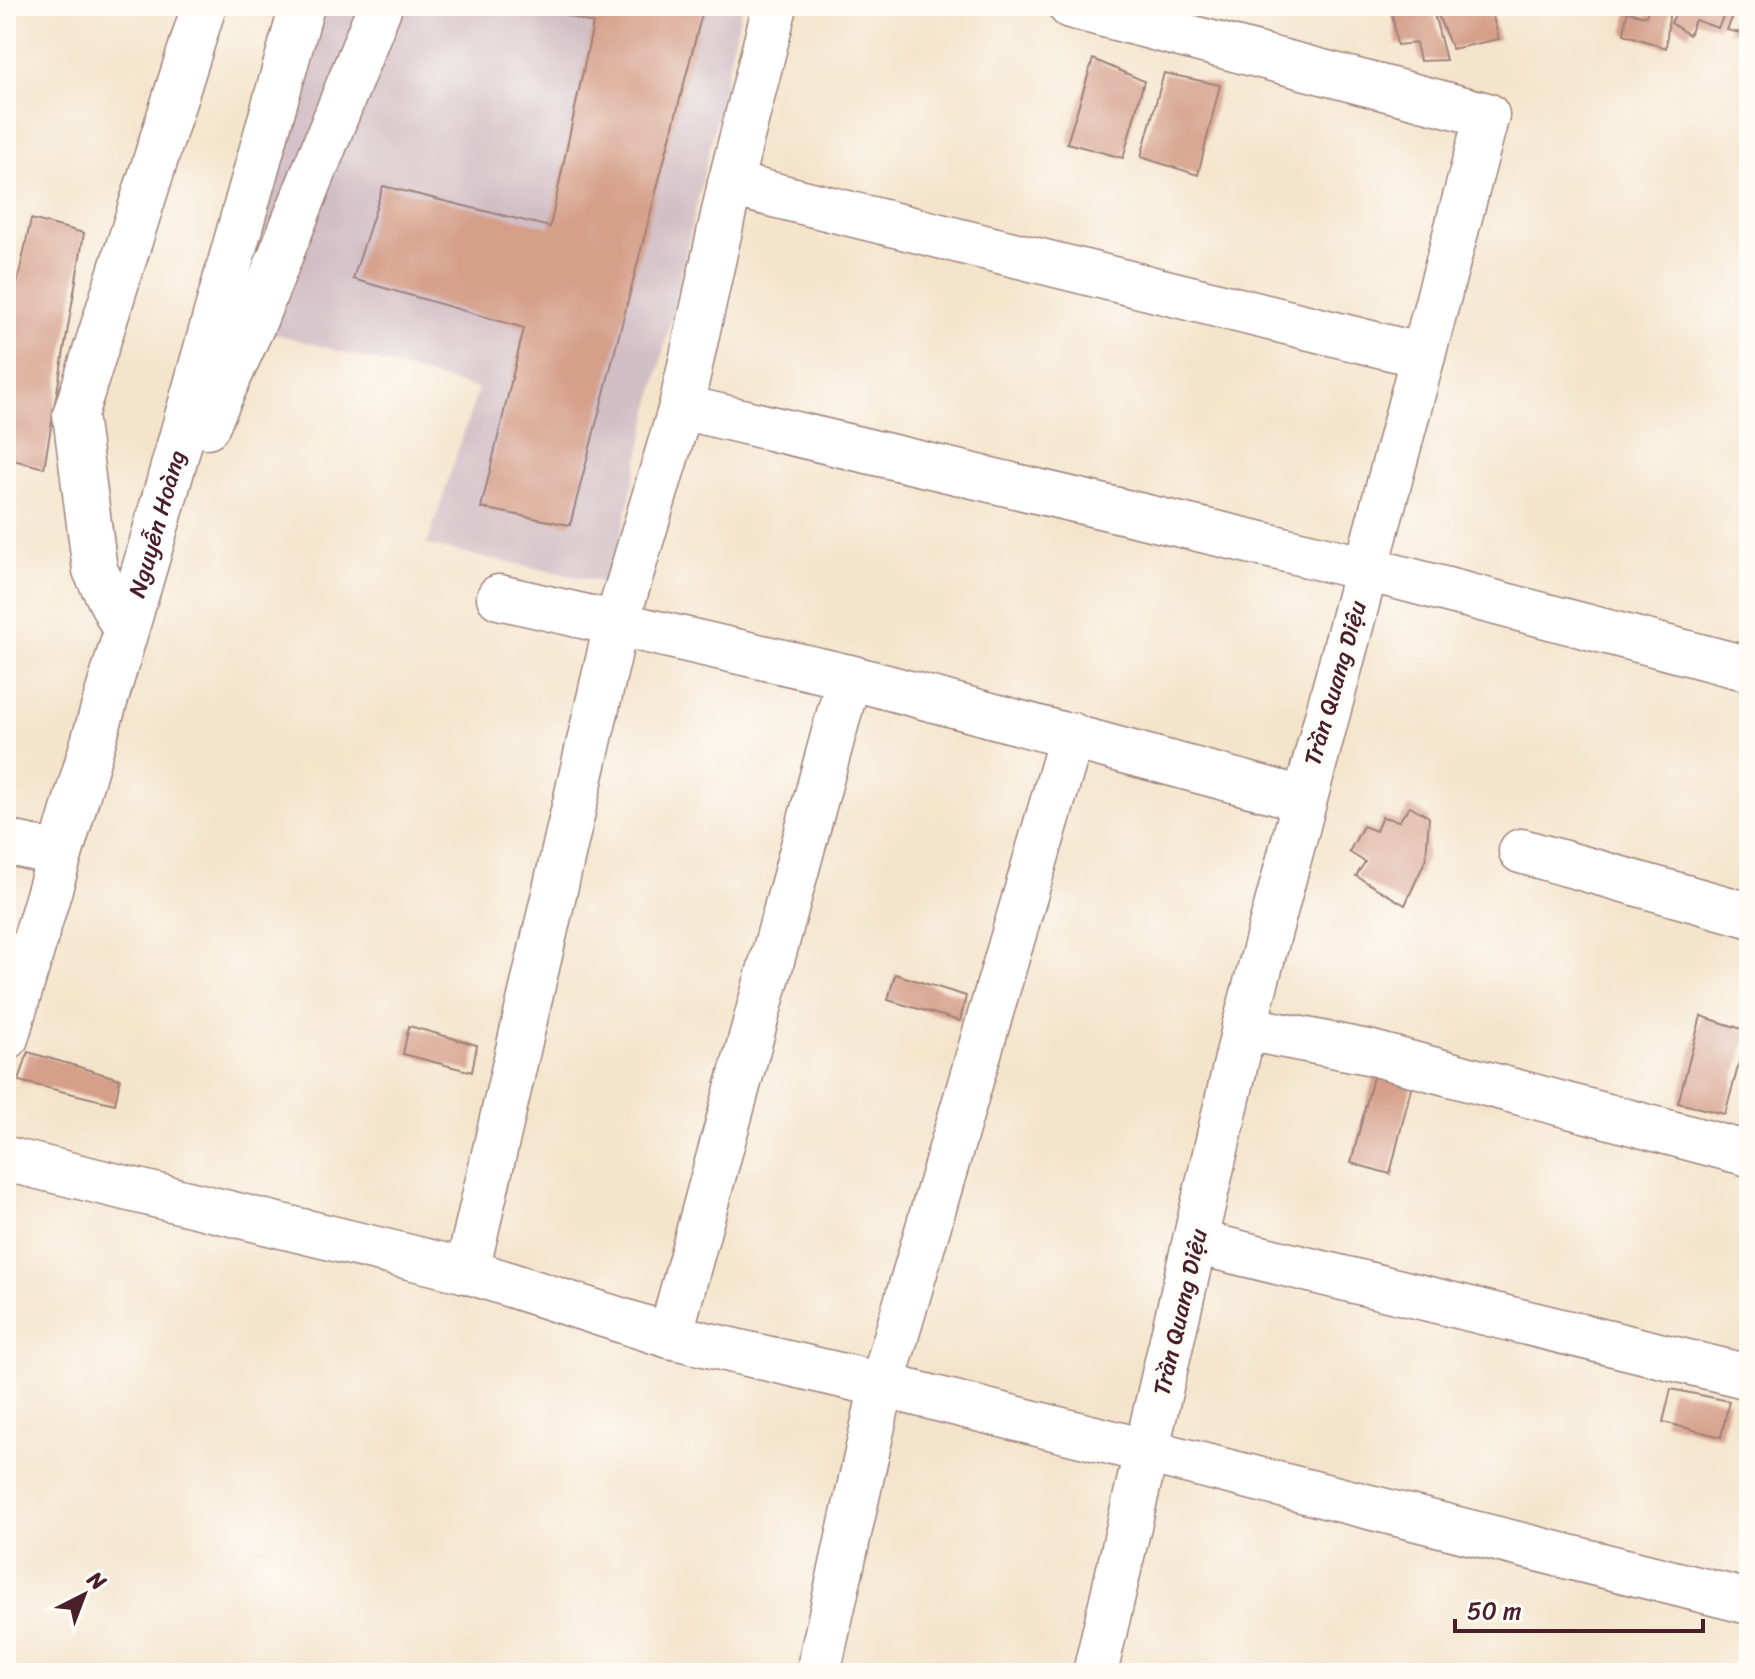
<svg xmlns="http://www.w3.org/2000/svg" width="1755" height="1679" font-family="Sriracha,sans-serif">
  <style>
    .industrial { fill: #d2bec5 }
    .building { fill: #d59f89 }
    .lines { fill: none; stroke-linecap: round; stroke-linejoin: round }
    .minor-casing { stroke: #9f827b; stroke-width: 47 }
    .minor { stroke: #fff; stroke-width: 44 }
    .labels { text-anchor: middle; stroke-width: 8; stroke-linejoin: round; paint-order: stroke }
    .street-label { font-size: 24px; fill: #4a1f2b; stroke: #fdfcf7 }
  </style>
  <rect width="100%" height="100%" fill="#fdfcf7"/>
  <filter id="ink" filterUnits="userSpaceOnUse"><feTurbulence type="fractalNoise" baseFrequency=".0125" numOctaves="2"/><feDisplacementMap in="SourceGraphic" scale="16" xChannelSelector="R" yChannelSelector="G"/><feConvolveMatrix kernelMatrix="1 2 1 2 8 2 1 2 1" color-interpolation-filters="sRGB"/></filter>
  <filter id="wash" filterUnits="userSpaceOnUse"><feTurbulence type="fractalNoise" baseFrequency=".006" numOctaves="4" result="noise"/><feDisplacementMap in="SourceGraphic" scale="32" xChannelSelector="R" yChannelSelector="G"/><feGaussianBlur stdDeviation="1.8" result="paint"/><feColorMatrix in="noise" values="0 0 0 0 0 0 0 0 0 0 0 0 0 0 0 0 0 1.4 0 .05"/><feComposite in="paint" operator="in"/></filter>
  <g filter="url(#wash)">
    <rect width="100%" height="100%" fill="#f4e4cb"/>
    <path class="industrial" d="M326 6H742L610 584 427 545 478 389 232 322Z"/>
    <g id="blocks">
      <path class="building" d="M704 6 570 525 481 508 524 328 353 279 383 186 550 227 593 24 539 6Z
        M1391 6H1432L1446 60 1420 61 1416 43 1397 45Z
        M1434 6H1490L1499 39 1452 49Z
        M1649 6H1670L1666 48 1624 34 1627 12 1646 16Z
        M1679 6H1728L1718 28 1695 20 1689 35 1671 23Z
        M1737 6H1749V35L1727 30Z
        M1093 59 1144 81 1123 158 1067 143Z
        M1164 73 1220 85 1198 175 1141 157Z
        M31 219 84 233 44 468 6 458V335Z
        M1410 806 1429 817 1426 859 1405 905 1356 876 1365 862 1349 852 1363 826 1376 831 1382 817 1399 821Z
        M895 974 966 996 960 1021 888 1000Z
        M1701 1016 1748 1031 1725 1114 1678 1103Z
        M409 1026 477 1045 472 1072 403 1054Z
        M28 1052 120 1079 115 1104 19 1081Z
        M1374 1073 1412 1084 1390 1174 1351 1163Z
        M1671 1389 1729 1401 1721 1437 1663 1422Z"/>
    </g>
  </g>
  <g filter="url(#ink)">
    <use href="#blocks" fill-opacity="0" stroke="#9f827b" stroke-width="2"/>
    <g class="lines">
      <defs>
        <g id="minor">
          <path d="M1070 6 1487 115 1244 1028 1095 1673"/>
          <path d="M730 184 1423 356"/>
          <path d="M681 407 1367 569 1749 669"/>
          <path d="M207 426 254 322 380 6"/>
          <path d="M499 597 849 677 1303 799"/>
          <path d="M124 628 95 570 75 415 204 6"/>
          <path d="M6 842 59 854"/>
          <path d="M1521 851 1749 915"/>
          <path d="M1244 1028 1368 1052 1749 1154"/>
          <path id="s1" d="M6 1038 148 556 302 6"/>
          <path d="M6 1159 467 1271 670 1336 882 1385 1749 1602"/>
          <path d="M1195 1242 1749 1377"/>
          <path d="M467 1271 616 625 681 407 730 184 775 6"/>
          <path d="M670 1336 849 677"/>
          <path d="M818 1673 882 1385 1072 735"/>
        </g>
      </defs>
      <use href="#minor" class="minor-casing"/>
      <use href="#minor" class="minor"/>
    </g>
  </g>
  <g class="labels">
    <g class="street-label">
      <text dy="8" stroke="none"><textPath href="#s1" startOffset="536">Nguyễn Hoàng</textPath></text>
      <text transform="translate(1335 683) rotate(-74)" y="8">Trần Quang Diệu</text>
      <text transform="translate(1180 1312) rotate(-77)" y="8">Trần Quang Diệu</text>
    </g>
  </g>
  <rect width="1755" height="1679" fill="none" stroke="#fdfcf7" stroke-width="32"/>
  <g transform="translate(84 1595) rotate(42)" stroke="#fdfcf7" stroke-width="6" paint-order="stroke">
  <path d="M0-6L14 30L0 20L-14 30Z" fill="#4a1f2b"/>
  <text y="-12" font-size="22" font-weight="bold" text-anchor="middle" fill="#4a1f2b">N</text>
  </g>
  <path d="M1455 1619v12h248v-12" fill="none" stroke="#4a1f2b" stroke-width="4"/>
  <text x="1467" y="1619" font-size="24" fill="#4a1f2b" stroke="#fdfcf7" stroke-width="6" paint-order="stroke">50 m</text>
</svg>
